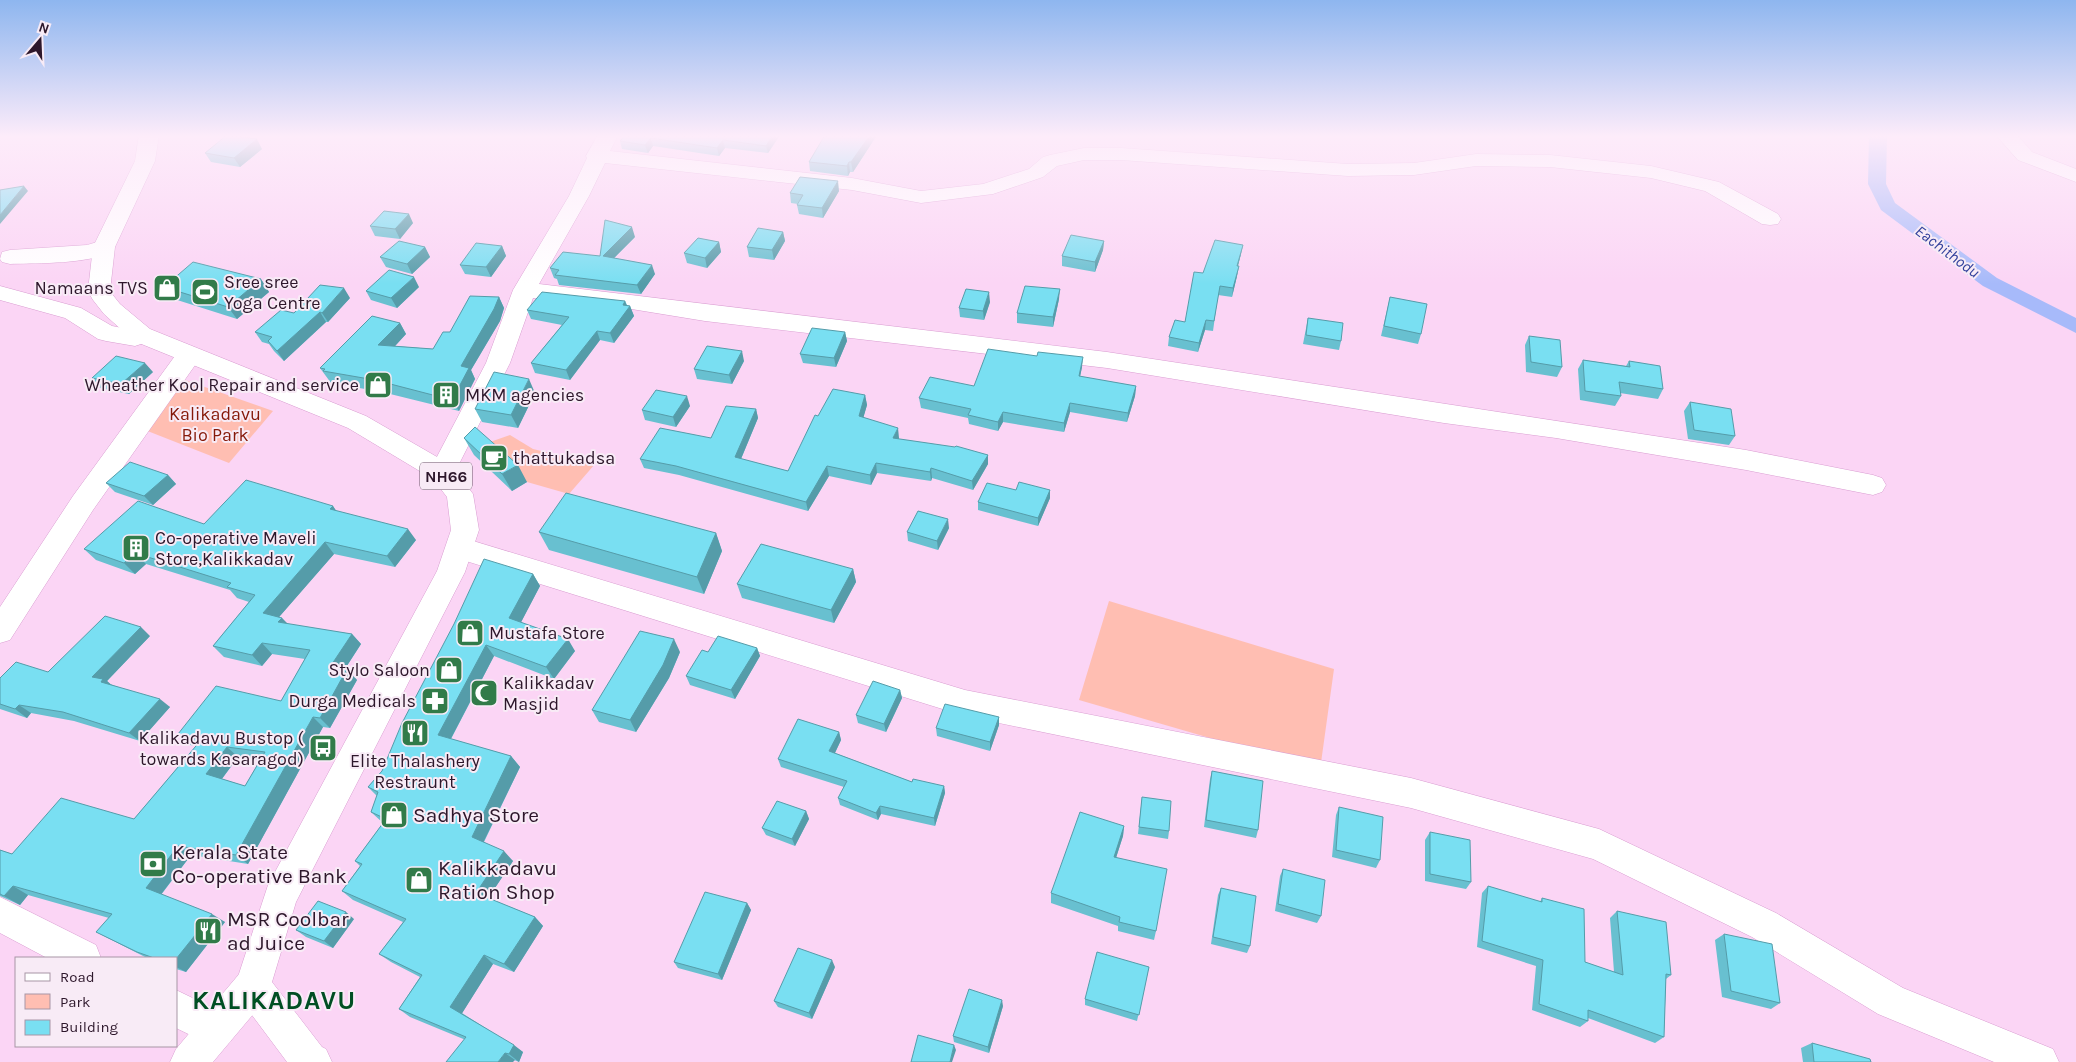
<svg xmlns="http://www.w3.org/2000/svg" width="2076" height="1062" font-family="Karla,sans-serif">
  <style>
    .green { fill: #ffbeb2 }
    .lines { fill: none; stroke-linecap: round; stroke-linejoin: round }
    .canal { fill: #a7bafa; fill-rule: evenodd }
    .minor-casing { stroke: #d99dd1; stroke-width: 1 }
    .secondary-casing { stroke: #d99dd1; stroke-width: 1 }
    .trunk-casing { stroke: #d99dd1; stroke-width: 1 }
    .minor { fill: #fff; fill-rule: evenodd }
    .secondary { fill: #fff; fill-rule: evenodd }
    .trunk { fill: #fff; fill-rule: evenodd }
    .wall { fill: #68c0d0; fill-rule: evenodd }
    .shaded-wall { fill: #559ca9 }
    .building { fill: #79dff2; stroke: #559ca9; fill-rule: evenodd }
    .labels { text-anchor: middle; stroke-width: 4; stroke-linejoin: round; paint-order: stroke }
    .far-water-label { font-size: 16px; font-style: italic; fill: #33429c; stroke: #f8ebf6 }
    .shield { fill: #f8ebf6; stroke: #6a5768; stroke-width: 1 }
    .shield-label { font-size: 16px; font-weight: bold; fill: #2d172b }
    .poi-label { font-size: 18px; fill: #2d172b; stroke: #f8ebf6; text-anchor: start }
    .park-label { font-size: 18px; fill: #861909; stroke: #f8ebf6 }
    .near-poi-label { font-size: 21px; fill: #2d172b; stroke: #f8ebf6; text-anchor: start }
    .near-district-label { font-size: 26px; font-weight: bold; letter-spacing: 1px; fill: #004f23; stroke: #f8ebf6 }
  </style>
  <rect width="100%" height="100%" fill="#fbd5f5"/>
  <path class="green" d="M185 380 273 411 229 463 145 430Z
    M510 435 533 449 595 464 569 494 527 482 505 462 490 442Z
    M1109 601 1334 669 1320 770 1079 700Z"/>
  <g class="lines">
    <path class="canal" d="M1869 135H1887L1886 184 1895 203 1997 278 2076 318V333L1983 286 1881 210 1868 184Z"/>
    <defs>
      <path id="minor" d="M598 135H618L610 151 852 178 921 191 983 184 1029 169 1043 157 1050 155 1084 148H1121L1348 164 1414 163 1476 154 1550 155 1651 166 1719 182 1778 214 1781 219 1778 224 1770 225 1762 224 1705 191 1651 178 1550 167 1476 166 1414 175 1348 176 1121 160H1084L1057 166 1043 177 993 194 921 203 852 190 605 163 589 196 539 284 1107 352 1746 450 1873 475 1882 478 1886 485 1882 492 1873 495 1746 470 1556 438 1444 423 1107 368 705 321 613 306 533 298 510 363 455 472 451 479 442 482 433 479 429 472 486 363 513 290 569 196 587 158 586 156Z
        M1996 135H2017L2032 152 2076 169V182L2018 160Z
        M104 240 112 242 115 247C103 265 32 263 10 264L2 262 0 259 2 252 10 250 87 245Z
        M0 286 81 308 112 326 133 330 142 327 150 329 154 335 150 341 135 346 106 341 98 339 65 318 0 300Z
        M189 347 198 349 201 355 198 361 93 510 10 640 0 643V607L73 496 180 349Z
        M460 537 965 690 1411 778 1599 829 1776 913 1903 988 2053 1049 2059 1062H1994L1878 1014 1752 937 1593 859 1411 808 965 716 450 556 446 548 450 540Z
        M0 897 96 945 101 958H47L0 933Z
        M176 990 230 1016 236 1029 230 1042 217 1048 176 1028Z"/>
      <path id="secondary" d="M253 968 266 973 271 986 266 999 213 1062H170L176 1049 240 973Z"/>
      <path id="trunk" d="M139 135H159L155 161 115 247 111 282 112 294 120 304 150 329 366 416 451 465 473 494 479 530 465 572 296 902 272 982 322 1047 326 1049 332 1062H287L240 999 235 986 268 885 437 571 451 530 447 497 433 479 348 428 134 341 104 314 93 300 90 295 89 282 93 247 135 161Z"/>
    </defs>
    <use href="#minor" class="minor-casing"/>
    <use href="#secondary" class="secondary-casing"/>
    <use href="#trunk" class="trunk-casing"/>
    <use href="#minor" class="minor"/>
    <use href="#secondary" class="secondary"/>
    <use href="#trunk" class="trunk"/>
  </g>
  <path class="wall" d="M625 135H780L768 153 725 148 719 156 653 146 648 153 622 149 620 141Z
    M825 135H877L853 172H850L848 176 810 171 809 162Z
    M262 149 240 167 211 162 205 153Z
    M839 191 823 218 799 214 797 205 798 204 791 203 790 193Z
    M413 223 400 239 375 236 370 226Z
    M783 232 785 241 774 260 749 257 747 247Z
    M635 237 614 258 655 274 641 294 559 285 557 279 554 278 550 268 600 256Z
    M1104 241 1103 250 1095 272 1062 266V256Z
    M719 242 721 252 707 268 687 263 684 253Z
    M502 246 506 256 491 277 465 274 460 265Z
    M425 247 430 257 412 274 386 267 380 257Z
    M1241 254 1238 266 1237 276 1232 297 1218 295 1213 331 1205 330 1198 352 1168 346 1169 337 1185 322 1203 273Z
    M261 279 269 292 237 319 174 299 164 287Z
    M419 287 397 308 371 300 366 291Z
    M499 297 504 308 500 321 471 370 475 379 459 411 382 392 331 383 320 368 400 323 406 334 395 346 433 349 450 332Z
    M1390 297 1421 334 1418 344 1381 336Z
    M350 298 328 322H326L284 361 274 351 269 344 262 342 255 332 294 313Z
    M1059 299 1053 327 1017 323V313Z
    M625 301 627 305 630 306 634 316 614 343 600 340 570 380 535 373 531 363 562 325 531 319 527 310Z
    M990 302 984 320 960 317 959 308Z
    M1308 318 1341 341 1339 350 1303 344Z
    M845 332 847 341 836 367 803 363 800 354Z
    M1529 336 1562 367 1557 377 1526 372 1525 345Z
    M1583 360 1626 366 1629 361 1663 389 1658 399 1620 393 1621 396 1615 406 1580 400 1578 369Z
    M744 361 732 384 697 379 694 369Z
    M1082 367 1080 377 1136 386 1135 396 1127 422 1070 412 1064 432 1003 422 998 431 969 424 968 418 921 408 919 398 974 386Z
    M153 372 129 394 100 388 92 378Z
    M535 393 518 428 482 422 475 409Z
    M865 395 867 405 863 418 899 438V439L988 455V464L973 490 932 478 931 481 877 473 871 485 829 476 808 511 679 475 644 468 640 459 711 438 756 409 758 418 741 459 788 471 818 416Z
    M1690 402 1735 436 1729 445 1688 439 1684 411Z
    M690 406 676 427 645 420 642 410Z
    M464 438 527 482 512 491 474 455Z
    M168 475 176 484 153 505 115 492 106 483Z
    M1016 490H1050V498L1038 526 978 510V502Z
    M333 506 336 511 416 540 395 567 334 554 279 617 282 618 287 624 352 634 361 644 345 669 357 680 330 728 323 727 248 864 191 855 161 895 225 922 186 972 176 969V958H147L96 932 109 918 28 895 20 905 0 896V850L12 854 134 819 196 746 190 745 178 734 281 701 305 659 272 654 262 666 224 657 213 646 249 602 237 598 230 590 146 564 135 574 96 560 84 549 204 524ZM238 757 260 760 245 786 222 779Z
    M949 528 938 550 908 541 907 532Z
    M539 532 716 533 722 551 704 594 549 550Z
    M853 569 856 582 834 623 742 598 737 584Z
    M533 574 540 586 521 622 575 651 554 679 494 656 451 739 511 756 520 767 484 842 513 861 488 898 535 917 543 926 514 972 493 964 462 1013 523 1052 519 1062 410 1017 399 1009 420 977 391 962 379 954 403 922 353 900 342 891 360 866 355 861 383 823 371 812 377 796 368 787 382 771Z
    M150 636 107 681 110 684 170 707 140 741 74 721 31 713 27 718 0 709V678L48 672Z
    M757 648 760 656 735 699 690 685 686 676 708 652Z
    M680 652 669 678 636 732 599 722 592 710Z
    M900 690 902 698 886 732 858 723 856 715Z
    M999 717V725L990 751 937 736 936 728Z
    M839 732 841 740 835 753 912 782 944 786 945 793 935 826 881 814 878 820 840 805 838 798 844 787 781 767 778 759Z
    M1212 771 1258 830 1256 838 1204 827 1210 779Z
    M1142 797 1169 831 1168 839 1138 834Z
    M1339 807 1380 860 1376 868 1332 857 1336 815Z
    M806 811 809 819 795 846 766 835 762 828Z
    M1124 826 1123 836 1116 858 1156 931 1154 940 1118 931V926L1051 903V893Z
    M1430 832 1471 882 1466 889 1425 881V840Z
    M1283 869 1321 916 1317 923 1275 911 1280 876Z
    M1488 886 1540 902 1542 898 1585 962 1614 972 1610 918 1617 911 1671 975 1666 979 1664 1037 1655 1043 1588 1018V1021L1580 1027 1532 1010 1536 966 1477 947 1482 893Z
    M1221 888 1250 946 1247 953 1211 944 1218 895Z
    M747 903 751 910 722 980 678 968 674 962Z
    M354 919 333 948 306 937 296 930Z
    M1724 934 1780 1003 1771 1009 1722 997 1715 940Z
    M835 967 812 1019 778 1007 774 1001Z
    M1149 967 1137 1021 1085 1005V999Z
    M1003 1006 989 1053 954 1042 953 1036Z
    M1812 1043 1871 1062H1803L1801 1048Z"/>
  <path class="shaded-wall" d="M773 135H780L768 153 766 146Z
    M870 135H877L853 172 851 162Z
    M651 138 653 146 648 153 645 145Z
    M257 139 262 149 240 167 234 158Z
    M723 140 725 148 719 156 717 148Z
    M849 162 850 172 848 176 847 166Z
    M838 181 839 191 823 218 822 208Z
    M24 186 28 191 0 224V215Z
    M409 214 413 223 400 239 395 229Z
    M632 227 635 237 606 266 603 256Z
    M783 232 785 241 774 260 772 250Z
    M1104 241 1103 250 1095 272V262Z
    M719 242 721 252 707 268 705 258Z
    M1243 245 1241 254 1235 276 1237 266Z
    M502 246 506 256 491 277 486 267Z
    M425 247 430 257 412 274 407 264Z
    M652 265 655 274 641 294 637 285Z
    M1239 266 1237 276 1232 297 1233 288Z
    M414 277 419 287 397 308 391 298Z
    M261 279 269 292 237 319 228 307Z
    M344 288 350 298 328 322 322 313Z
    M1060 289 1059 299 1053 327V317Z
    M989 292 990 302 984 320 983 311Z
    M499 297 504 308 500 321 471 370 475 379 459 411 452 400 461 366Z
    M625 301 628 309 630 306 634 316 614 343 610 333 623 305Z
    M320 312 326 322 284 361 277 351Z
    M1206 320 1205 330 1198 352 1199 343Z
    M400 323 406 334 385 357 378 345Z
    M597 331 600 340 570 380 566 370Z
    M845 332 847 341 836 367 834 358Z
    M742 351 744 361 732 384 729 375Z
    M1083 357 1082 367 1078 386 1079 376Z
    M145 363 153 372 129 394 121 384Z
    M529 379 535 393 518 428 511 415Z
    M1136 386 1135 396 1127 422 1128 413Z
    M865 395 867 405 861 426 859 416Z
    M687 396 690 406 676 427 673 417Z
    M1070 403V412L1064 432V423Z
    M756 409 758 418 738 466 735 457Z
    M1003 412V422L998 431V422Z
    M898 428 899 438 895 448 893 438Z
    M988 455V464L973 490 972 481Z
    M876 463 877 473 871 485 870 475Z
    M518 465 527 482 512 491 502 474Z
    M827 466 829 476 808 511 806 502Z
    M931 468 932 478 931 481 930 472Z
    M168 475 176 484 153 505 144 496Z
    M1050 490V498L1038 526V518Z
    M333 506 341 518 330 509Z
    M948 519 949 528 938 550 937 541Z
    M408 529 416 540 395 567 387 556Z
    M716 533 722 551 704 594 697 577Z
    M325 542 334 554 273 624 263 613Z
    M135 553 146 564 135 574 124 563Z
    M853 569 856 582 834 623 831 610Z
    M533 574 540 586 517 630 509 618Z
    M282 618 292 628 278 622Z
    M141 627 150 636 107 681 114 687 111 690 92 677Z
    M352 634 361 644 339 678 330 667Z
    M568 639 575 651 554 679 546 667Z
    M674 639 680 652 669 678 636 732 630 720Z
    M262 643 272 654 262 666 252 655Z
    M486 645 494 656 447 746 438 735Z
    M757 648 760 656 735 699 731 690Z
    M347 669 357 680 330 728 320 718Z
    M900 690 902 698 886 732 884 724Z
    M160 699 170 707 140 741 129 733Z
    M19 705 31 713 27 718 15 709Z
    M313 717 323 727 248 864 236 855Z
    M999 717V725L990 751V742Z
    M839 732 841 740 832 759 829 751Z
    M227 747 238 757 218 784 206 774Z
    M511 756 520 767 481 847 472 837Z
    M944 786 945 793 935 826 934 818Z
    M880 806 881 814 878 820 876 813Z
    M806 811 809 819 795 846 792 839Z
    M1124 826 1123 836 1113 867 1114 857Z
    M178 846 191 855 159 897 146 888Z
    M504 851 513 861 485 903 476 893Z
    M13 886 28 895 20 905 4 896Z
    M747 903 751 910 722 980 718 974Z
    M346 912 354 919 333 948 324 941Z
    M212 914 225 922 186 972 176 967V959Z
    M535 917 543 926 514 972 504 964Z
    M484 955 493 964 461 1015 450 1007Z
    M832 960 835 967 812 1019 809 1013Z
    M1002 1000 1003 1006 989 1053 988 1047Z
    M514 1045 523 1052 519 1062 509 1054Z
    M954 1045 956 1050 952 1062H950Z
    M505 1053 515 1060 513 1062H498Z"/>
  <path class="building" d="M227 135H228L257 139 234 158 205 153Z
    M625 135H773L766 146 723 140 717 148 651 138 645 145 620 141Z
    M825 135H870L851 162H849L847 166 809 162Z
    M800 177 838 181 822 208 797 205 803 195 790 193Z
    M24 186 0 215V190Z
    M384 211 409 214 395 229 370 226Z
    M605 220 632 227 603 256 652 265 637 285 555 275 559 270 550 268 563 252 600 256Z
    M758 228 783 232 772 250 747 247Z
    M1071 235 1104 241 1095 262 1062 256Z
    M698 238 719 242 705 258 684 253Z
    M1215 240 1243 245 1237 266H1239L1233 288 1220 286 1214 321 1206 320 1199 343 1169 337 1175 320 1185 322 1194 272 1203 273Z
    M399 241 425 247 407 264 380 257Z
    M476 243 502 246 486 267 460 265Z
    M193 262 261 279 228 307 164 287Z
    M389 270 414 277 391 298 366 291Z
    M320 285 344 288 322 313 320 312 277 351 268 341 272 337 255 332 281 310 294 313Z
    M1025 286 1060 289 1053 317 1017 313Z
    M966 289 989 292 983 311 959 308Z
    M542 292 625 301 623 305 630 306 610 333 597 331 566 370 531 363 569 317 527 310Z
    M470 296 499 297 494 309 461 366 469 368 452 400 375 380 323 371 325 369 320 368 372 316 400 323 378 345 433 349 443 332H450Z
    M1390 297 1427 304 1421 334 1384 326Z
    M1308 318 1343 323 1341 341 1306 335Z
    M812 328 845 332 834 358 800 354Z
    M1529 336 1560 340 1562 367 1531 362Z
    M707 346 742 351 729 375 694 369Z
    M988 349 1037 356 1038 352 1083 357 1079 376 1136 386 1128 413 1070 403 1064 423 1003 412 998 422 968 415 971 409 919 398 930 377 974 386Z
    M116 356 145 363 121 384 92 378Z
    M1583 360 1630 367 1629 361 1660 366 1663 389 1619 382 1621 396 1585 391Z
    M494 372 529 379 511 415 475 409Z
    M833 389 865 395 859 416 898 428 893 438 955 447 956 446 988 455 972 481 931 468 930 472 876 463 870 475 827 466 806 502 676 466 640 459 660 428 711 438 726 406 756 409 735 457 788 471 815 415 818 416Z
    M656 390 687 396 673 417 642 410Z
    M1690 402 1731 409 1735 436 1694 430Z
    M475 427 518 465 502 474 464 438Z
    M130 462 168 475 144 496 106 483Z
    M246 480 333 506 330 509 408 529 387 556 325 542 263 613 282 618 278 622 352 634 330 667 347 669 320 718 313 717 236 855 178 846 146 888 212 914 176 959V958H154L137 952 96 932 112 914 13 886 4 896 0 894V850L12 854 61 798 134 819 201 740 178 734 216 686 281 701 310 650 262 643 252 655 213 646 255 595 227 587 231 583 135 553 124 563 84 549 138 501 204 524ZM227 747 265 752 245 786 206 774Z
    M1019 482 1050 490 1038 518 978 502 987 483 1016 490Z
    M566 493 716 533 697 577 539 532Z
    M918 511 948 519 937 541 907 532Z
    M761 544 853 569 831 610 737 584Z
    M484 559 533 574 509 618 568 639 546 667 486 645 438 735 511 756 472 837 504 851 476 893 535 917 504 964 484 955 450 1007 514 1045 509 1054 505 1053 498 1062H446L466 1037 399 1009 422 975 379 954 406 919 342 891 362 864 355 861 386 819 371 812 378 792 368 787 382 771 402 723 454 624Z
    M105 616 141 627 92 677 103 679 101 682 160 699 129 733 63 712 19 705 15 709 0 704V678L16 662 48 672Z
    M640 631 674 639 663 665 630 720 592 710Z
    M718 636 757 648 731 690 686 676 702 650 708 652Z
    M873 681 900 690 884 724 856 715Z
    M945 704 999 717 990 742 936 728Z
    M798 719 839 732 829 751 912 782 913 779 944 786 934 818 880 806 876 813 838 798 847 781 778 759Z
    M1212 771 1263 781 1258 830 1206 820Z
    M1142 797 1171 801 1169 831 1139 827Z
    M777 801 806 811 792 839 762 828Z
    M1339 807 1383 817 1380 860 1336 850Z
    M1080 812 1124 826 1114 857 1167 869 1156 931 1119 922 1120 917 1051 893Z
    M1430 832 1470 840 1471 882 1430 874Z
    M1283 869 1325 880 1321 916 1278 904Z
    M1488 886 1542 902V898L1584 909 1585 962 1623 975 1617 911 1666 922 1671 975 1666 974 1664 1037 1588 1010V1021L1539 1004 1543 960 1482 941Z
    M1221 888 1256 896 1250 946 1213 937Z
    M705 892 747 903 718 974 674 962Z
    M318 901 346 912 324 941 296 930Z
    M1724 934 1772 944 1780 1003 1731 991Z
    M798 948 832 960 809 1013 774 1001Z
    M1097 952 1149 967 1139 1015 1085 999Z
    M969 989 1002 1000 988 1047 953 1036Z
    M918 1035 954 1045 950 1062H911Z
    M1812 1043 1870 1059 1871 1062H1814Z"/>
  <linearGradient id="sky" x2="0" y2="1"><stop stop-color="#8eb6ef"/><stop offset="0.48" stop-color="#fdecfa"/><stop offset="1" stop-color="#fdecfa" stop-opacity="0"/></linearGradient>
  <rect width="2076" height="284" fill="url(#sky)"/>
  <defs>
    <symbol id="shop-square" viewBox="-11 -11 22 22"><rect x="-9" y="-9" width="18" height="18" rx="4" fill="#317b49" stroke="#f8ebf6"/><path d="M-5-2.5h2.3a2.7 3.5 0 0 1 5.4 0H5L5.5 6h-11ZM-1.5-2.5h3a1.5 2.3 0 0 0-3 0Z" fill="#fff"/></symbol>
    <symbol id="stadium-square" viewBox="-11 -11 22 22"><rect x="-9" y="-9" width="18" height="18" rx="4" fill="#317b49" stroke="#f8ebf6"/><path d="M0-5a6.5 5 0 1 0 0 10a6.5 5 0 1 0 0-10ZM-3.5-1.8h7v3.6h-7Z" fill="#fff"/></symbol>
    <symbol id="building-square" viewBox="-11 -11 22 22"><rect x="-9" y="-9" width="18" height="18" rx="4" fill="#317b49" stroke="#f8ebf6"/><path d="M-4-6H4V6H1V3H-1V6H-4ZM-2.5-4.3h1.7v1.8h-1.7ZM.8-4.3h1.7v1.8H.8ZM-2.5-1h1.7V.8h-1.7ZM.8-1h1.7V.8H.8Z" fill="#fff"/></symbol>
    <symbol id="cafe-square" viewBox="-11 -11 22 22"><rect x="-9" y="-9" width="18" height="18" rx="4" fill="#317b49" stroke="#f8ebf6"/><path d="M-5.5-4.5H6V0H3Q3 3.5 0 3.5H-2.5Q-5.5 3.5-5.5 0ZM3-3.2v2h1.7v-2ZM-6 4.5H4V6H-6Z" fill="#fff"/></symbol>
    <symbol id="mosque-square" viewBox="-11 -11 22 22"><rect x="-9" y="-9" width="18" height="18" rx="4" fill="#317b49" stroke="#f8ebf6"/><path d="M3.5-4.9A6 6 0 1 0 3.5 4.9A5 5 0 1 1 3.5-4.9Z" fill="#fff"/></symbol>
    <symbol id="pharmacy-square" viewBox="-11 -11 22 22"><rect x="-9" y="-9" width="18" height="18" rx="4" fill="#317b49" stroke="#f8ebf6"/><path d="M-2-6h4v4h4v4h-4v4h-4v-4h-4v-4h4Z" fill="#fff"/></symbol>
    <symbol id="restaurant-square" viewBox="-11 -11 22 22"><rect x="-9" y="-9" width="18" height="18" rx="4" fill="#317b49" stroke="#f8ebf6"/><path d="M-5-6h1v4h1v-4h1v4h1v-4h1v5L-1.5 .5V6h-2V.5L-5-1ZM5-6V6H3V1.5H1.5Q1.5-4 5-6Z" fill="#fff"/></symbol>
    <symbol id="bus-square" viewBox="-11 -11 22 22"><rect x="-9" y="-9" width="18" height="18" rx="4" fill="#317b49" stroke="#f8ebf6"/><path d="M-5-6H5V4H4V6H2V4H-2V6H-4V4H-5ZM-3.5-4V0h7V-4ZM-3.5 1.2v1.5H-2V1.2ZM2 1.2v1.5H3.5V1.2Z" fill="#fff"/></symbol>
    <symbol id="bank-square" viewBox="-11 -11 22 22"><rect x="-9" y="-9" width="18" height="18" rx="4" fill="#317b49" stroke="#f8ebf6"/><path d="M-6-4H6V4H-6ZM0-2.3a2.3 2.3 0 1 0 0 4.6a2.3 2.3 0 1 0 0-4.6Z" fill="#fff"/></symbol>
  </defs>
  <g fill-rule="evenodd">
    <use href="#shop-square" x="151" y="272" width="32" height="32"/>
    <use href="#stadium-square" x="189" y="276" width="32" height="32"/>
    <use href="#shop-square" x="362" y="369" width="32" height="32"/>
    <use href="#building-square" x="430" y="379" width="32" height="32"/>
    <use href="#cafe-square" x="478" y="442" width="32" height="32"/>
    <use href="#building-square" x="120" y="532" width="32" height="32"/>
    <use href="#shop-square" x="454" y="617" width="32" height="32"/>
    <use href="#shop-square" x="433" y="654" width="32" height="32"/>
    <use href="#mosque-square" x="468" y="677" width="32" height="32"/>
    <use href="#pharmacy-square" x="419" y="685" width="32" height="32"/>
    <use href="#restaurant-square" x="399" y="717" width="32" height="32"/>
    <use href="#bus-square" x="307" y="732" width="32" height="32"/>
    <use href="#shop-square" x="378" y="799" width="32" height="32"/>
    <use href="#bank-square" x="137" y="848" width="32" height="32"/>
    <use href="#shop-square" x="403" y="864" width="32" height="32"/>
    <use href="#restaurant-square" x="192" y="915" width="32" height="32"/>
  </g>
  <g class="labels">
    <g class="far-water-label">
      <text transform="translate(1948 251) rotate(37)" y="6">Eachithodu</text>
    </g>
    <rect class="shield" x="420" y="462.5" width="52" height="27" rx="4"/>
    <g class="shield-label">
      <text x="446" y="482">NH66</text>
    </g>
    <g class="poi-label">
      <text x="224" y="288">Sree sree<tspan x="224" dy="21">Yoga Centre</tspan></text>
      <text x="148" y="294" text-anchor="end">Namaans TVS</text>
      <text x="359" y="391" text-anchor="end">Wheather Kool Repair and service</text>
      <text x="465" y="401">MKM agencies</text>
      <text x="513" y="464">thattukadsa</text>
      <text x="155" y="544">Co-operative Maveli<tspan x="155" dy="21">Store,Kalikkadav</tspan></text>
      <text x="489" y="639">Mustafa Store</text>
      <text x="430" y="676" text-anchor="end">Stylo Saloon</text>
      <text x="503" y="689">Kalikkadav<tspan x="503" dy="21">Masjid</tspan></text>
      <text x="416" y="707" text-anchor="end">Durga Medicals</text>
      <text x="304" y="744" text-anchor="end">Kalikadavu Bustop (<tspan x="304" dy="21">towards Kasaragod)</tspan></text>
      <text x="415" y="767" text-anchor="middle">Elite Thalashery<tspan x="415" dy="21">Restraunt</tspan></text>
    </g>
    <g class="park-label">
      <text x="215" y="420">Kalikadavu<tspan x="215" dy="21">Bio Park</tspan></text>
    </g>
    <g class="near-poi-label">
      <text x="413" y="822">Sadhya Store</text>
      <text x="172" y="859">Kerala State<tspan x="172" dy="24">Co-operative Bank</tspan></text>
      <text x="438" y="875">Kalikkadavu<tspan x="438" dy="24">Ration Shop</tspan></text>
      <text x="227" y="926">MSR Coolbar<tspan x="227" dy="24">ad Juice</tspan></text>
    </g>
    <g class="near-district-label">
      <text x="274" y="1009">KALIKADAVU</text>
    </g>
  </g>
  <rect x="15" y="957" width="162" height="90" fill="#f8ebf6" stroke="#a796a5"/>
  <rect x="25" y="973" width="25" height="8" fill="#ffffff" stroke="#a796a5"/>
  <text x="60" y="982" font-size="15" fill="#2d172b">Road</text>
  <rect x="25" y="994" width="25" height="15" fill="#ffbeb2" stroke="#a796a5"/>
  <text x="60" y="1007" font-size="15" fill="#2d172b">Park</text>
  <rect x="25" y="1020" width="25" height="15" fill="#79dff2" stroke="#a796a5"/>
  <text x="60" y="1032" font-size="15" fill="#2d172b">Building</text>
  <g transform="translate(40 40) rotate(19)" stroke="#f8ebf6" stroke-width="4" paint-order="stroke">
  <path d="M0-4L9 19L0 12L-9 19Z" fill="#2d172b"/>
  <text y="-8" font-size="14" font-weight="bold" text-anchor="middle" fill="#2d172b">N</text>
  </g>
</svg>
